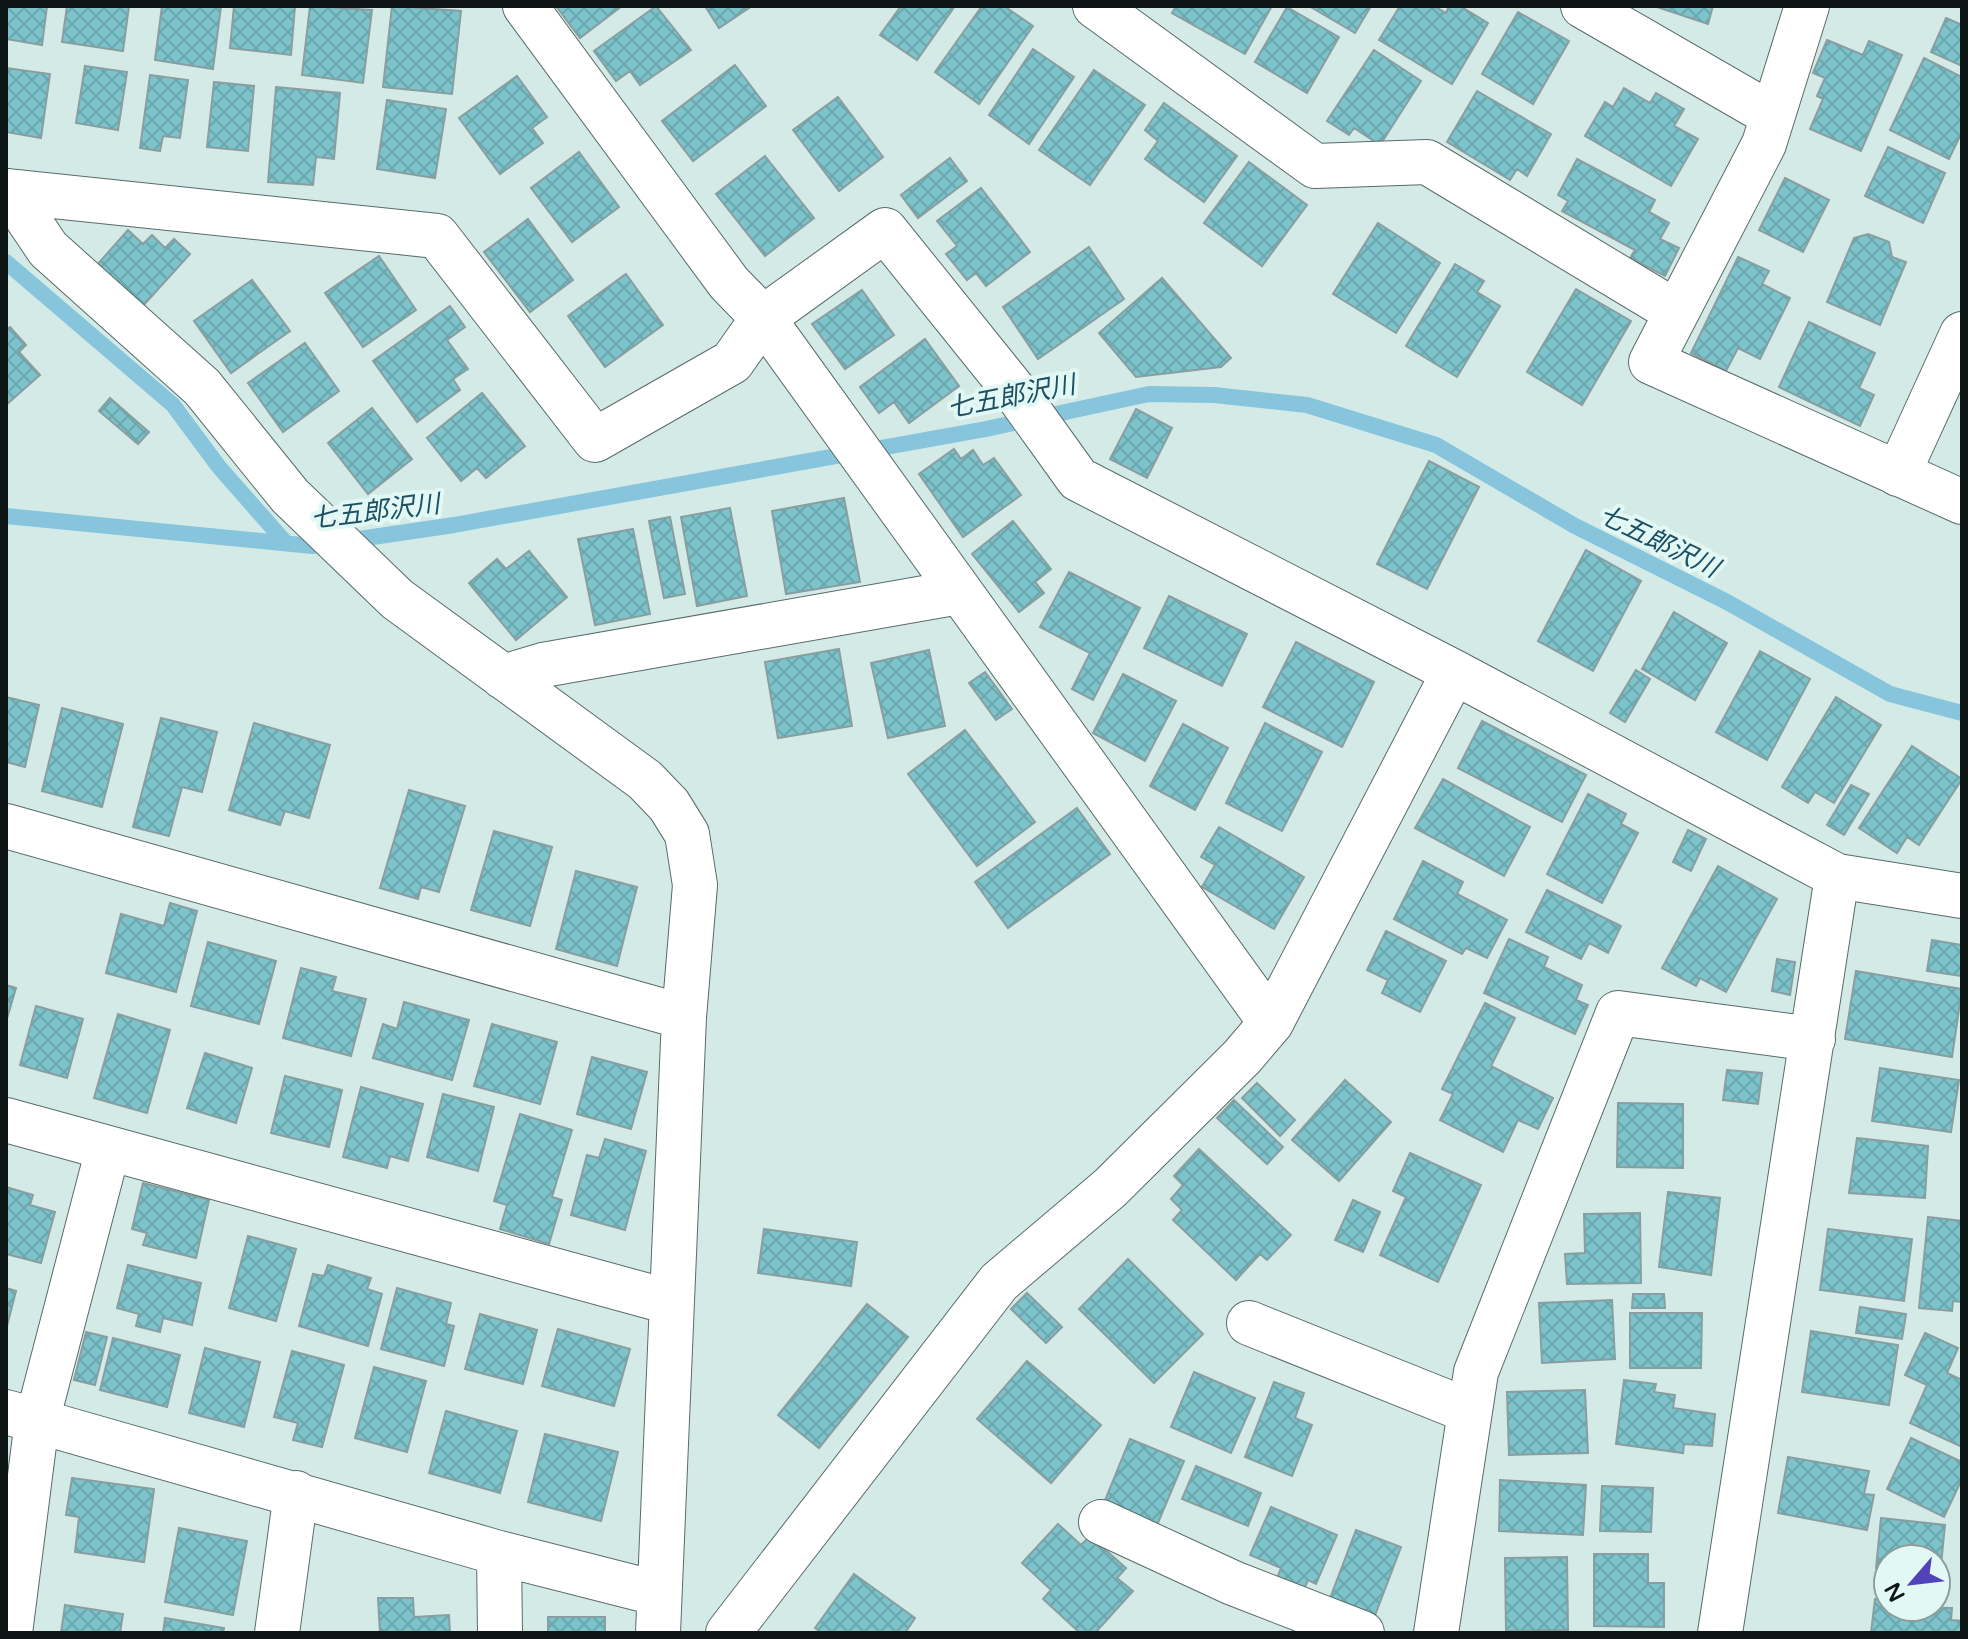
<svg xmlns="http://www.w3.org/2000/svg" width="1968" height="1639" font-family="'Varela Round','Noto Sans JP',sans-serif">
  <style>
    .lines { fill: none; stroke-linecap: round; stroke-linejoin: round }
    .stream { stroke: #87c5dd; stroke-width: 16 }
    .building { fill: url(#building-cross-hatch); stroke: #899ea0; stroke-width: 2 }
    .minor-casing { stroke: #586c69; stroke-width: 46 }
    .minor { stroke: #fff; stroke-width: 44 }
    .labels { text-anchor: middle; stroke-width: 8; stroke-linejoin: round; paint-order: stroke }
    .water-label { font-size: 26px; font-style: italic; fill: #1d5062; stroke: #e2f8f4 }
  </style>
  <defs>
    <pattern id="building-cross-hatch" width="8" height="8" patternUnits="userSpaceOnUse" patternTransform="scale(2)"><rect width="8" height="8" fill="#7cc3cb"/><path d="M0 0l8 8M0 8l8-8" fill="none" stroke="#6aa7ad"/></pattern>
  </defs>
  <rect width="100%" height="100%" fill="#d4eae7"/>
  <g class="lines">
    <path class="stream" d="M6 262 173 405 219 467 285 542
      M6 516 312 546 454 525 986 429 1149 394 1214 395 1307 405 1436 445 1575 526 1727 602 1890 694 1962 713"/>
  </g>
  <path class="building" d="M6 6H47L42 45 6 39Z
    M67 6H129L123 51 62 42Z
    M162 6H221L213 69 155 60Z
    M234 6H295L291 55 230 48Z
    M310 6 372 10 363 83 302 75Z
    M392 6 461 11 452 94 383 87Z
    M556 6H622L580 38Z
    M656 6 691 50 640 85 630 71 616 81 594 51Z
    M705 6H752L719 28Z
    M901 6H955L917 60 880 35Z
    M982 6H1004L1033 26 979 104 935 72Z
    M1176 6H1272L1245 54 1172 13Z
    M1309 6H1371L1355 33Z
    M1400 6H1434L1446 13 1449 6H1460L1488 23 1452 84 1379 40Z
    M1654 6H1713L1708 24Z
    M1287 7 1339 37 1307 93 1255 62Z
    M1518 12 1569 41 1533 104 1482 74Z
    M1946 18 1962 25V66L1931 52Z
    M1827 40 1863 55 1869 41 1902 55 1861 151 1810 129 1823 99 1817 96 1825 78 1813 73Z
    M1033 49 1074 77 1029 144 989 115Z
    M1374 50 1421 81 1380 145 1354 128 1349 135 1327 121Z
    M1924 58 1962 77V132L1949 159 1890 130Z
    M735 65 766 106 693 161 662 121Z
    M85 66 127 72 118 130 76 123Z
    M6 68 50 74 41 138 6 132Z
    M1094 70 1145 105 1090 185 1039 150Z
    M150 75 188 80 180 138 163 136 160 151 140 148Z
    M517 76 547 117 532 128 543 143 500 174 459 118Z
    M214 82 254 86 248 151 207 147Z
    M276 87 340 93 334 159 316 157 313 185 268 182Z
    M1624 88 1650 103 1656 93 1684 109 1674 126 1698 139 1671 186 1585 136 1605 102 1613 107Z
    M1477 91 1551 134 1527 176 1517 169 1510 180 1447 142Z
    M838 97 883 157 839 191 793 130Z
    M387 100 446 109 435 178 377 169Z
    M1164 103 1237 156 1204 202 1145 159 1158 141 1145 130Z
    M1888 147 1945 173 1923 223 1865 196Z
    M579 152 619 207 572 242 531 188Z
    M765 156 814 218 765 256 716 194Z
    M950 158 967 181 918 218 901 195Z
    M1577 159 1655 200 1649 212 1669 223 1660 239 1679 248 1665 276 1630 258 1635 250 1562 211 1568 201 1558 195Z
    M1249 162 1307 205 1262 266 1204 223Z
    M1785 178 1829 200 1803 252 1759 230Z
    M981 188 1030 252 986 286 976 273 967 280 946 254 957 246 937 221Z
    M528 219 573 280 530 312 484 252Z
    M1378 223 1440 263 1396 333 1333 294Z
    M128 230 143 244 152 235 165 248 174 239 190 254 141 308 96 266Z
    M1868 234 1889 242 1892 257 1906 262 1880 325 1827 302 1854 238Z
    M1089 247 1124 299 1038 359 1003 307Z
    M379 256 416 310 363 347 325 293Z
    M1738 257 1769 271 1762 284 1790 298 1760 359 1738 348 1726 371 1691 353Z
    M1455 264 1484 281 1477 292 1500 306 1457 377 1406 346Z
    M626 274 663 325 605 367 568 316Z
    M1162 278 1231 358 1221 367 1136 377 1099 333Z
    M252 280 290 331 231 373 194 321Z
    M1576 289 1631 321 1582 405 1527 372Z
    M862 290 894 335 845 369 812 324Z
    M450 306 465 327 447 340 468 369 453 379 460 390 417 422 373 361Z
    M1809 322 1875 353 1859 388 1874 395 1860 426 1779 387Z
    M10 327 26 345 19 352 40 375 6 405V330Z
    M925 339 959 386 909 423 894 402 879 413 860 387Z
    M305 343 339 391 283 432 248 383Z
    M482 393 525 446 486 478 477 468 461 481 427 438Z
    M110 398 149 432 138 444 99 411Z
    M372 408 412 459 368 494 328 443Z
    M1136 409 1172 428 1147 478 1110 459Z
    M954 449 961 459 973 450 983 465 994 458 1021 495 963 537 919 474Z
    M1429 461 1479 487 1427 589 1377 564Z
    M844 498 860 582 786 594 772 511Z
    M730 508 747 596 697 606 681 517Z
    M670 517 685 594 664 598 649 521Z
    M1013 521 1051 569 1035 582 1044 593 1019 612 972 554Z
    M633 529 650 614 595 625 578 539Z
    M1586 550 1641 581 1593 671 1538 641Z
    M529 551 567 597 516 640 469 583 497 559 506 569Z
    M1069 572 1140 608 1093 700 1072 689 1090 653 1040 627Z
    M1169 596 1247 634 1222 686 1144 648Z
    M1674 612 1727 643 1695 700 1642 669Z
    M1296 642 1374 682 1342 747 1263 707Z
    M839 649 852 726 778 738 765 662Z
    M929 650 945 726 888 738 871 663Z
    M1760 651 1810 679 1767 760 1716 732Z
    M1636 670 1650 679 1625 722 1610 713Z
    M985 672 1012 709 996 720 969 683Z
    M1123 674 1176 701 1145 761 1093 733Z
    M6 697 39 705 25 767 6 762Z
    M1836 697 1881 725 1834 803 1815 792 1808 803 1782 787Z
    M62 708 123 724 102 807 42 791Z
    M161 718 217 732 202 792 182 787 169 836 133 827Z
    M1482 721 1586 775 1562 822 1458 768Z
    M254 723 330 745 309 818 285 811 280 825 229 810Z
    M1265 723 1322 752 1282 831 1226 803Z
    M1183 724 1228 748 1195 810 1150 786Z
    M965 730 1035 822 977 866 908 774Z
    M1912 746 1962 779 1919 845 1907 837 1897 853 1859 828Z
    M1443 779 1530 827 1504 876 1415 828Z
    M1851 785 1869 794 1844 835 1827 825Z
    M409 790 465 806 439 892 421 887 418 899 380 888Z
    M1588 794 1626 814 1621 824 1638 833 1602 903 1547 874Z
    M1077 808 1110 854 1008 928 975 882Z
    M1219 827 1304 877 1274 929 1202 887 1215 865 1201 857Z
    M1688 830 1706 839 1691 871 1673 862Z
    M494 831 552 847 530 926 471 910Z
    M1423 861 1463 882 1457 894 1507 920 1487 958 1466 948 1462 954 1394 919Z
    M1718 866 1777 899 1726 992 1700 978 1696 986 1662 968Z
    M576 871 637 887 617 966 556 949Z
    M1547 890 1621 926 1608 953 1589 943 1581 959 1526 932Z
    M170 903 197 911 176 992 106 973 121 914 164 926Z
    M1386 931 1446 961 1420 1012 1382 993 1388 980 1367 970Z
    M1509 939 1548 957 1544 967 1582 985 1576 1000 1588 1005 1575 1034 1484 993Z
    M1932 940 1962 945V976L1927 971Z
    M208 942 276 961 259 1024 191 1006Z
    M1777 959 1795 962 1790 995 1772 991Z
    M301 968 336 977 332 991 366 999 351 1056 283 1038Z
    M1856 971 1962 989 1952 1057 1845 1039Z
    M6 985 16 988 6 1022Z
    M404 1002 469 1020 452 1080 373 1058 383 1024 397 1029Z
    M1485 1003 1515 1018 1491 1066 1553 1098 1538 1129 1518 1120 1503 1152 1440 1120 1453 1094 1442 1089Z
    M36 1006 83 1019 67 1078 20 1065Z
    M118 1014 170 1030 147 1113 94 1098Z
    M492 1024 557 1042 540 1104 474 1086Z
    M205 1053 252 1068 236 1123 187 1108Z
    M592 1057 647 1072 631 1129 577 1114Z
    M1880 1068 1959 1080 1951 1132 1872 1121Z
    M1727 1070 1762 1073 1758 1104 1723 1100Z
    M285 1076 342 1090 329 1147 271 1133Z
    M1345 1080 1391 1122 1339 1181 1292 1140Z
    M1257 1083 1295 1120 1280 1136 1242 1098Z
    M361 1087 423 1104 408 1161 390 1156 387 1168 343 1157Z
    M443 1094 494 1107 478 1171 427 1157Z
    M1234 1100 1283 1147 1267 1164 1217 1118Z
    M1618 1103 1683 1104V1168L1617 1167Z
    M520 1114 572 1130 552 1197 562 1200 549 1244 500 1229 507 1205 494 1201Z
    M1857 1138 1928 1146 1925 1198 1849 1193Z
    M605 1139 646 1151 625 1230 571 1215 587 1155 599 1158Z
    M1199 1149 1291 1235 1267 1260 1260 1254 1236 1280 1173 1220 1182 1210 1171 1199 1183 1185 1174 1176Z
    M1410 1153 1481 1185 1438 1282 1380 1255 1406 1197 1393 1191Z
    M143 1183 209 1200 196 1258 143 1245 147 1233 132 1229Z
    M6 1187 33 1195 30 1205 55 1212 41 1263 6 1254Z
    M1668 1192 1720 1198 1711 1275 1659 1267Z
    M1353 1200 1380 1212 1363 1252 1335 1240Z
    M1640 1213 1641 1283 1567 1284 1565 1254 1585 1253 1584 1214Z
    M1928 1217 1962 1221V1302L1953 1301 1952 1311 1919 1308Z
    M764 1229 857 1242 851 1286 758 1273Z
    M1828 1229 1912 1239 1904 1301 1820 1290Z
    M248 1236 296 1249 276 1321 229 1308Z
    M1128 1259 1203 1334 1154 1383 1079 1309Z
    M128 1265 201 1283 192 1325 163 1318 160 1332 136 1326 139 1314 117 1308Z
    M328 1265 371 1278 367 1289 382 1294 368 1346 299 1326 313 1274 324 1276Z
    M6 1288 16 1291 6 1330Z
    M397 1288 451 1303 446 1324 454 1326 444 1366 381 1349Z
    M1027 1293 1062 1327 1046 1343 1011 1309Z
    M1633 1294H1664L1665 1308H1632Z
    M1612 1300 1615 1359 1542 1363 1539 1303Z
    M867 1304 908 1337 819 1448 778 1415Z
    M1860 1307 1906 1314 1902 1339 1856 1333Z
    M1630 1313H1702L1701 1368H1630Z
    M480 1314 537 1330 523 1384 465 1369Z
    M558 1329 630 1349 614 1406 542 1386Z
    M1811 1331 1898 1345 1889 1405 1802 1392Z
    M86 1332 107 1337 95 1385 74 1380Z
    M1925 1333 1958 1348 1947 1373 1962 1380V1447L1910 1423 1927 1385 1905 1375Z
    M113 1338 180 1355 167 1407 100 1390Z
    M205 1348 260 1362 244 1427 189 1413Z
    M292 1351 344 1365 322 1447 293 1440 298 1423 274 1417Z
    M1027 1361 1101 1425 1051 1483 977 1419Z
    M374 1367 426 1381 407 1452 355 1438Z
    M1194 1372 1255 1398 1231 1453 1171 1427Z
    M1624 1380 1656 1384 1654 1392 1675 1395 1673 1408 1715 1414 1712 1446 1684 1444 1683 1453 1616 1444Z
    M1274 1382 1304 1393 1295 1418 1312 1425 1292 1476 1245 1457Z
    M1585 1390 1588 1453 1509 1455 1507 1392Z
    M446 1411 517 1431 500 1493 429 1473Z
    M545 1434 618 1452 601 1521 528 1502Z
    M1911 1438 1962 1462V1479L1944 1517 1887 1489Z
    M1130 1439 1184 1461 1155 1530 1099 1515Z
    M1788 1457 1869 1471 1864 1494 1874 1495 1867 1530 1778 1513Z
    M1196 1466 1261 1493 1248 1526 1182 1499Z
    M72 1478 154 1489 144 1562 75 1552 79 1517 66 1515Z
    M1500 1480 1586 1485 1583 1535 1499 1531Z
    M1602 1486 1653 1488 1651 1532 1600 1531Z
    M1271 1507 1337 1535 1316 1584 1308 1580 1304 1589 1277 1578 1281 1568 1250 1555Z
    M1881 1518 1945 1525 1940 1575H1936V1559H1888V1569L1876 1568Z
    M1058 1524 1081 1545 1090 1536 1126 1568 1117 1578 1133 1591 1095 1633H1080L1043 1599 1051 1590 1022 1563Z
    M179 1528 247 1541 233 1615 165 1602Z
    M1356 1530 1401 1547 1374 1618 1329 1601Z
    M1594 1554H1648V1583H1664V1627L1594 1626Z
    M1567 1557 1568 1630 1506 1631 1505 1558Z
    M854 1574 915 1618 905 1633H822L815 1628Z
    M378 1598H413L414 1617 449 1615 450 1633H380Z
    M1875 1599 1888 1601V1607L1952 1608 1951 1620 1962 1621V1633H1871Z
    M65 1605 123 1614 120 1633H61Z
    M548 1617H605V1633H548Z
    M165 1618 224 1628 223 1633H163Z"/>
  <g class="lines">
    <defs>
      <path id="minor" d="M525 6 729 283 763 318 1271 1023
        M1095 6 1315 166 1427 162 1676 312
        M1583 6 1772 115
        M1807 6 1764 144 1651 362 1962 502
        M6 191 437 236 595 440 732 362 763 318 885 230 1017 394 1078 479 1454 672 1837 876 1962 896
        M9 191 48 249 202 387 290 496 397 599 645 780 669 805 687 834 695 885 684 1017 658 1633
        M1898 474 1962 334
        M503 677 543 665 959 592
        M6 826 684 1017
        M6 1120 670 1302
        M1249 1323 1469 1411
        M6 1412 499 1553 656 1593
        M1101 1522 1233 1583 1362 1633
        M499 1553 500 1633
        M10 1633 37 1421 108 1149
        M277 1633 296 1493
        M728 1633 999 1282 1110 1188 1242 1057 1271 1023 1454 672
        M1436 1633 1476 1372 1618 1013 1813 1039
        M1720 1633 1837 876"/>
    </defs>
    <use href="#minor" class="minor-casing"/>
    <use href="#minor" class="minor"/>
  </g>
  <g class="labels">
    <g class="water-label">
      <text transform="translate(1011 396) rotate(-11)" y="9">七五郎沢川</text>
      <text transform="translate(375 511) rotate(-7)" y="9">七五郎沢川</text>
      <text transform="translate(1659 541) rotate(26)" y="9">七五郎沢川</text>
    </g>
  </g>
  <rect width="1968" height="1639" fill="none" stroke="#0e1615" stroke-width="16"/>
  <g transform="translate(1912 1583) rotate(242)"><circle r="38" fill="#e2f8f4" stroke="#8d9e9b" stroke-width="2"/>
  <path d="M0-6L14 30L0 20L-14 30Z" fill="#5343bb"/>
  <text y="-12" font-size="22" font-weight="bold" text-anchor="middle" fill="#0e1615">N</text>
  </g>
</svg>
